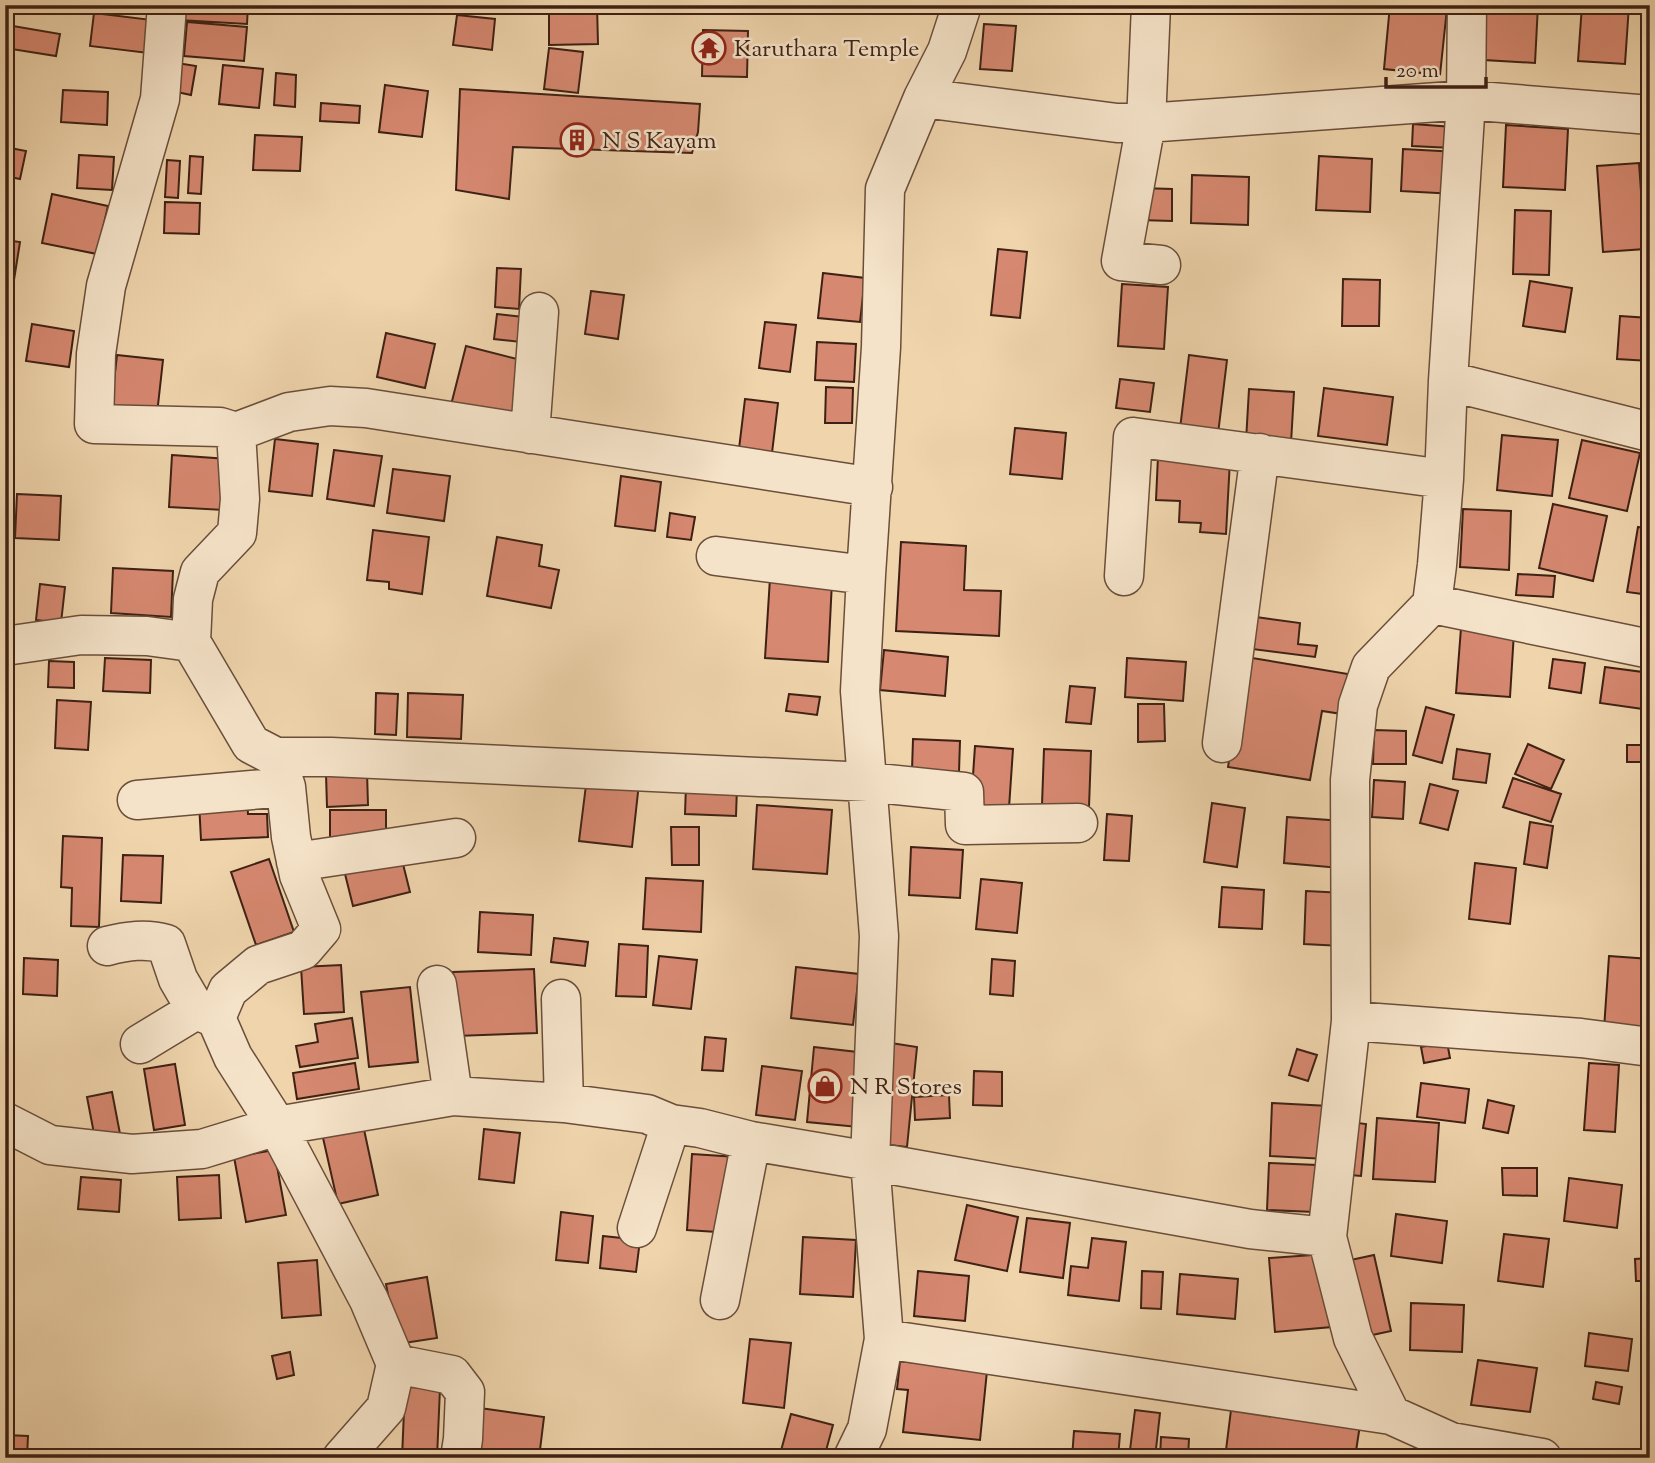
<svg xmlns="http://www.w3.org/2000/svg" width="1655" height="1463" font-family="'Sorts Mill Goudy',serif">
  <style>
    .building { fill: #d68870; stroke: #3e2114; stroke-width: 2 }
    .lines { fill: none; stroke-linecap: round; stroke-linejoin: round }
    .minor-casing { stroke: #6a4e3a; stroke-width: 41 }
    .minor { stroke: #f5e3c9; stroke-width: 38 }
    .labels { text-anchor: middle; stroke-width: 5; stroke-linejoin: round; paint-order: stroke }
    .poi-label { font-size: 24px; fill: #3e2114; stroke: #f5e3c9; text-anchor: start }
  </style>
  <rect width="100%" height="100%" fill="#efd4ac"/>
  <filter id="stains"><feTurbulence type="fractalNoise" baseFrequency=".00286" numOctaves="4"/><feColorMatrix values="0 0 0 0 .2 0 0 0 0 .09 0 0 0 0 .02 0 0 0 .5 -.17"/></filter>
  <radialGradient id="worn" r=".72"><stop offset=".6" stop-color="#630" stop-opacity="0"/><stop offset="1" stop-color="#630" stop-opacity=".3"/></radialGradient>
  <path class="building" d="M180 5H248L247 24 179 20Z
    M549 5H597L598 44 549 45Z
    M984 5H1024V9Z
    M1390 5H1424L1447 8 1440 75 1384 69Z
    M1486 5H1538L1535 63 1484 60Z
    M1582 5H1629L1625 64 1578 61Z
    M94 13 152 20 148 53 90 46Z
    M457 15 495 19 492 50 453 45Z
    M187 22 247 27 244 61 184 56Z
    M984 24 1016 26 1012 71 980 69Z
    M7 25 60 34 56 56 5 48Z
    M703 30 748 31 747 77 702 76Z
    M549 48 583 52 578 93 544 89Z
    M177 63 196 66 191 95 172 91Z
    M223 65 263 69 259 108 219 104Z
    M276 73 296 75 295 107 274 105Z
    M385 85 428 91 422 137 379 132Z
    M460 89 700 104 698 132 692 153 513 147 509 199 456 190Z
    M63 90 108 92 107 125 61 122Z
    M321 103 360 106 359 123 320 121Z
    M1413 124 1453 127 1452 148 1412 146Z
    M1506 125 1568 129 1565 190 1503 187Z
    M255 135 302 137 300 171 253 170Z
    M5 147 26 151 20 179 5 176Z
    M1403 149 1458 152 1455 194 1401 191Z
    M79 155 114 157 112 190 77 188Z
    M190 156 203 157 201 194 188 193Z
    M1319 156 1372 159 1370 212 1316 210Z
    M167 160 180 161 178 198 165 197Z
    M1639 163 1645 249 1603 252 1597 166Z
    M1192 175 1249 177 1248 225 1191 223Z
    M1140 188 1172 189V221L1139 220Z
    M52 194 108 206 97 254 42 243Z
    M165 202 200 203 199 234 164 233Z
    M1515 210 1551 211 1549 275 1513 274Z
    M5 240 20 242 14 280 5 279Z
    M998 249 1027 252 1020 318 991 315Z
    M497 268 521 269 519 309 495 307Z
    M823 273 865 278 860 322 818 318Z
    M1343 279 1380 280 1379 326H1342Z
    M1530 281 1572 288 1565 332 1523 326Z
    M1122 284 1168 287 1164 349 1118 346Z
    M591 291 624 295 618 339 585 334Z
    M497 314 532 318 529 343 494 339Z
    M1620 316 1650 318V361L1617 359Z
    M765 322 796 325 790 372 759 368Z
    M32 324 74 331 69 367 26 361Z
    M386 333 435 344 425 388 377 377Z
    M817 342 856 344 854 382 815 380Z
    M466 346 529 362 514 421 451 405Z
    M117 355 163 360 157 414 111 409Z
    M1189 355 1227 360 1218 434 1180 429Z
    M1120 379 1154 383 1150 412 1116 408Z
    M826 387 853 388 852 423H825Z
    M1324 388 1393 397 1387 445 1318 436Z
    M1249 389 1294 392 1291 443 1246 441Z
    M745 399 778 403 772 453 739 449Z
    M1015 428 1066 433 1062 479 1010 474Z
    M1502 435 1558 440 1552 496 1497 490Z
    M275 439 318 444 312 496 269 491Z
    M1582 440 1640 453 1627 511 1569 498Z
    M334 450 382 456 374 506 327 499Z
    M172 455 228 459 224 510 169 507Z
    M1158 456 1230 460 1226 534 1200 532 1201 523 1179 522 1180 501 1156 500Z
    M393 469 450 476 444 521 387 513Z
    M621 476 661 482 655 531 615 526Z
    M17 494 61 496 59 540 15 538Z
    M1553 504 1607 516 1593 581 1539 568Z
    M1463 509 1511 511 1509 570 1460 567Z
    M670 513 695 517 691 540 667 537Z
    M1638 527 1650 529V595L1627 592Z
    M373 530 429 537 422 594 389 589V582L367 580Z
    M497 537 542 545 539 566 559 570 551 608 487 596Z
    M901 542 966 546 964 590 1001 591 999 636 896 631Z
    M113 568 173 571 171 617 111 613Z
    M1518 574 1555 576 1553 597 1516 595Z
    M770 578 832 581 828 662 765 658Z
    M40 584 65 587 61 623 36 620Z
    M1256 617 1300 623 1298 644 1317 646 1315 657 1252 649Z
    M1461 628 1514 632 1510 697 1456 693Z
    M884 650 948 657 945 696 880 690Z
    M1246 657 1348 674 1342 714 1322 711 1310 780 1228 767Z
    M105 658 151 660 150 693 103 691Z
    M1127 658 1186 662 1183 701 1125 697Z
    M1553 659 1585 663 1581 693 1549 688Z
    M49 661 74 662V688L48 687Z
    M1605 667 1650 673V710L1600 703Z
    M1070 686 1095 688 1091 724 1066 722Z
    M376 693 398 694 396 735 375 734Z
    M408 693 463 695 461 739 407 737Z
    M789 694 820 697 817 715 786 711Z
    M57 700 91 702 88 750 55 748Z
    M1138 704H1164L1165 741 1138 742Z
    M1426 707 1454 715 1442 763 1413 755Z
    M1374 730 1406 731V764H1373Z
    M913 739 960 741 959 772 912 770Z
    M1528 744 1564 760 1551 789 1515 774Z
    M1627 745H1650V762H1627Z
    M975 746 1013 749 1009 808 971 805Z
    M1044 749 1091 751 1089 807 1042 805Z
    M1457 749 1490 754 1486 783 1453 779Z
    M367 772 368 805 327 807 326 774Z
    M587 777 639 783 632 847 579 841Z
    M1513 778 1561 794 1551 822 1503 807Z
    M1374 780 1405 782 1403 819 1372 817Z
    M1430 784 1458 791 1448 830 1420 823Z
    M686 785 737 787 736 816 685 814Z
    M247 800 248 814H267L268 837 201 840 199 802Z
    M1212 803 1245 808 1237 867 1204 862Z
    M757 805 832 810 827 874 753 869Z
    M330 810H386V844H330Z
    M1107 814 1132 816 1129 861 1104 860Z
    M1287 817 1343 821 1340 868 1284 863Z
    M1530 822 1553 826 1547 868 1524 864Z
    M671 827H699V865H672Z
    M63 836 102 838 99 927 71 926 72 888 61 887Z
    M13 839 14 880 5 881V840Z
    M911 847 963 850 960 898 909 895Z
    M123 855 163 856 161 903 121 901Z
    M401 856 410 892 353 906 344 870Z
    M269 859 294 932 256 945 231 872Z
    M1475 863 1516 868 1510 924 1469 919Z
    M646 878 703 881 701 932 643 929Z
    M981 879 1022 883 1017 933 976 929Z
    M1222 887 1264 890 1262 929 1219 927Z
    M1306 891 1345 893 1342 946 1304 944Z
    M480 912 533 915 531 955 478 952Z
    M554 938 588 942 585 966 551 962Z
    M619 944 648 946 646 997 616 996Z
    M659 956 697 960 691 1009 653 1005Z
    M1609 956 1650 959V1032L1604 1029Z
    M24 958 58 960 57 996 23 994Z
    M992 959 1015 961 1013 996 990 994Z
    M341 965 344 1012 304 1014 301 967Z
    M796 967 859 974 853 1025 791 1018Z
    M534 969 537 1033 456 1036 453 972Z
    M410 987 418 1062 369 1067 361 992Z
    M352 1018 358 1058 300 1067 296 1046 318 1042 315 1024Z
    M705 1037 726 1039 723 1071 702 1070Z
    M1447 1042 1450 1058 1424 1063 1421 1047Z
    M891 1043 917 1047 907 1147 880 1144Z
    M814 1047 866 1053 858 1127 807 1122Z
    M1297 1049 1317 1055 1308 1081 1289 1075Z
    M355 1063 359 1089 297 1099 293 1073Z
    M1589 1063 1619 1065 1615 1132 1584 1130Z
    M175 1064 185 1125 154 1130 144 1069Z
    M762 1066 802 1071 795 1120 756 1115Z
    M974 1071 1002 1072V1106L973 1105Z
    M1421 1083 1469 1089 1465 1123 1417 1117Z
    M112 1092 121 1139 96 1144 87 1097Z
    M949 1095 950 1118 915 1120 914 1097Z
    M1488 1100 1514 1106 1508 1133 1483 1128Z
    M1272 1103 1329 1106 1326 1159 1270 1156Z
    M1377 1118 1439 1123 1435 1182 1373 1179Z
    M362 1120 378 1195 338 1204 321 1129Z
    M1342 1121 1366 1124 1361 1176 1338 1174Z
    M484 1129 520 1133 514 1183 479 1179Z
    M274 1150 286 1215 246 1222 234 1157Z
    M692 1154 737 1157 732 1233 687 1230Z
    M1269 1163 1317 1165 1315 1212 1267 1210Z
    M1502 1168H1537V1196L1503 1195Z
    M219 1175 221 1218 179 1220 177 1177Z
    M81 1177 121 1180 119 1212 78 1209Z
    M1569 1178 1622 1185 1617 1228 1564 1221Z
    M967 1205 1018 1217 1007 1271 955 1260Z
    M561 1212 593 1216 588 1263 556 1260Z
    M1396 1214 1447 1221 1442 1263 1391 1256Z
    M1027 1218 1070 1223 1063 1278 1020 1272Z
    M1504 1234 1549 1239 1543 1287 1498 1281Z
    M603 1236 640 1240 636 1272 600 1268Z
    M803 1237 856 1240 853 1297 800 1294Z
    M1092 1238 1126 1242 1119 1301 1068 1295 1071 1266 1088 1268Z
    M1327 1254 1332 1327 1275 1332 1269 1258Z
    M1374 1255 1391 1331 1363 1337 1346 1261Z
    M1650 1258V1281H1636L1635 1259Z
    M317 1260 321 1315 282 1318 278 1263Z
    M918 1271 969 1276 965 1321 914 1316Z
    M1142 1271 1163 1272 1161 1309 1141 1308Z
    M1180 1274 1238 1279 1235 1319 1177 1314Z
    M427 1277 437 1338 397 1344 386 1284Z
    M1411 1303 1464 1305 1462 1352 1410 1350Z
    M1589 1333 1632 1339 1628 1371 1585 1366Z
    M750 1339 791 1343 784 1408 743 1403Z
    M290 1352 294 1375 277 1379 272 1356Z
    M1478 1360 1537 1368 1530 1412 1471 1405Z
    M900 1361 987 1371 980 1440 903 1432 908 1390 897 1389Z
    M1596 1382 1622 1387 1619 1404 1593 1399Z
    M405 1387 440 1388 437 1458H402Z
    M1232 1402 1361 1418 1355 1458H1225Z
    M480 1408 544 1417 539 1458H510L474 1453Z
    M1135 1410 1160 1413 1155 1458H1129Z
    M791 1414 833 1425 824 1458H779Z
    M1074 1431 1120 1434 1118 1458H1072Z
    M5 1435 28 1436 27 1458H5Z
    M1161 1437 1189 1439 1188 1458H1160Z
    M1012 1451 1058 1453V1458H1012Z"/>
  <g class="lines">
    <defs>
      <path id="minor" d="M167 5 160 99 106 286 96 354 94 424 220 427 236 432 240 499 237 533 200 572 193 599 191 642
        M962 5 947 51 923 98 1117 123H1146L1466 100 1650 115
        M1151 5 1146 123 1121 261 1161 265
        M1448 381 1650 432
        M236 432 289 412 330 406 366 408 873 487
        M530 434 539 312
        M716 556 866 575
        M1124 576 1133 437 1444 479
        M1432 604 1650 649
        M5 646 81 635 147 636 191 642 251 744 276 757H331L868 782 964 792 965 825 1078 823
        M1222 743 1260 453
        M276 757 286 787 291 837 299 875 321 929 303 950 258 965 228 990 216 1018 233 1057 277 1126 369 1300 396 1364 452 1375 465 1392 463 1439 460 1458
        M137 800 286 787
        M296 862 456 838
        M107 946C127 941 146 938 166 944L178 979 196 1010 216 1018
        M437 985 453 1096
        M561 999 564 1103
        M1351 1021 1581 1038 1650 1047
        M140 1044 196 1010
        M5 1122 50 1145 132 1154 202 1149 277 1126 453 1096 564 1103 647 1114 671 1124 700 1128 751 1141 870 1161 1250 1229 1327 1237 1353 1338 1391 1415 1451 1442 1542 1458
        M637 1228 671 1124
        M1327 1237 1351 1021 1350 780 1358 705 1371 667 1432 604 1437 565 1444 479 1448 381 1466 100 1467 5
        M720 1300 751 1141
        M884 1339 1391 1415
        M342 1458 386 1408 396 1364
        M853 1458 867 1429 884 1339 870 1161 879 936 860 691 866 575 881 347 885 189 923 98"/>
    </defs>
    <use href="#minor" class="minor-casing"/>
    <use href="#minor" class="minor"/>
  </g>
  <defs>
    <symbol id="temple-ring" viewBox="-11 -11 22 22"><circle r="9.5" fill="#f5e3c9" stroke="#8f2418" stroke-width="1.5"/><path d="M0-6L5-2H3V0L6.5 2.5H4V6H1.5V3h-3V6H-4V2.5H-6.5L-3 0V-2H-5Z" fill="#8f2418"/></symbol>
    <symbol id="building-ring" viewBox="-11 -11 22 22"><circle r="9.5" fill="#f5e3c9" stroke="#8f2418" stroke-width="1.5"/><path d="M-4-6H4V6H1V3H-1V6H-4ZM-2.5-4.3h1.7v1.8h-1.7ZM.8-4.3h1.7v1.8H.8ZM-2.5-1h1.7V.8h-1.7ZM.8-1h1.7V.8H.8Z" fill="#8f2418"/></symbol>
    <symbol id="shop-ring" viewBox="-11 -11 22 22"><circle r="9.5" fill="#f5e3c9" stroke="#8f2418" stroke-width="1.5"/><path d="M-5-2.5h2.3a2.7 3.5 0 0 1 5.4 0H5L5.5 6h-11ZM-1.5-2.5h3a1.5 2.3 0 0 0-3 0Z" fill="#8f2418"/></symbol>
  </defs>
  <g fill-rule="evenodd">
    <use href="#temple-ring" x="690" y="29" width="38" height="38"/>
    <use href="#building-ring" x="558" y="121" width="38" height="38"/>
    <use href="#shop-ring" x="806" y="1067" width="38" height="38"/>
  </g>
  <g class="labels">
    <g class="poi-label">
      <text x="734" y="56">Karuthara Temple</text>
      <text x="602" y="148">N S Kayam</text>
      <text x="850" y="1094">N R Stores</text>
    </g>
  </g>
  <rect width="1655" height="1463" fill="none" stroke="#efd4ac" stroke-width="28"/>
  <rect x="7" y="7" width="1641" height="1449" fill="none" stroke="#3e2114" stroke-width="3.5"/>
  <rect x="14" y="14" width="1627" height="1435" fill="none" stroke="#3e2114" stroke-width="2"/>
  <path d="M1386 77v10h100v-10" fill="none" stroke="#3e2114" stroke-width="3.5"/>
  <text x="1396" y="77" font-size="21" fill="#3e2114" stroke="#f5e3c9" stroke-width="5" paint-order="stroke">20 m</text>
  <rect width="100%" height="100%" filter="url(#stains)"/>
  <rect width="100%" height="100%" fill="url(#worn)"/>
</svg>
